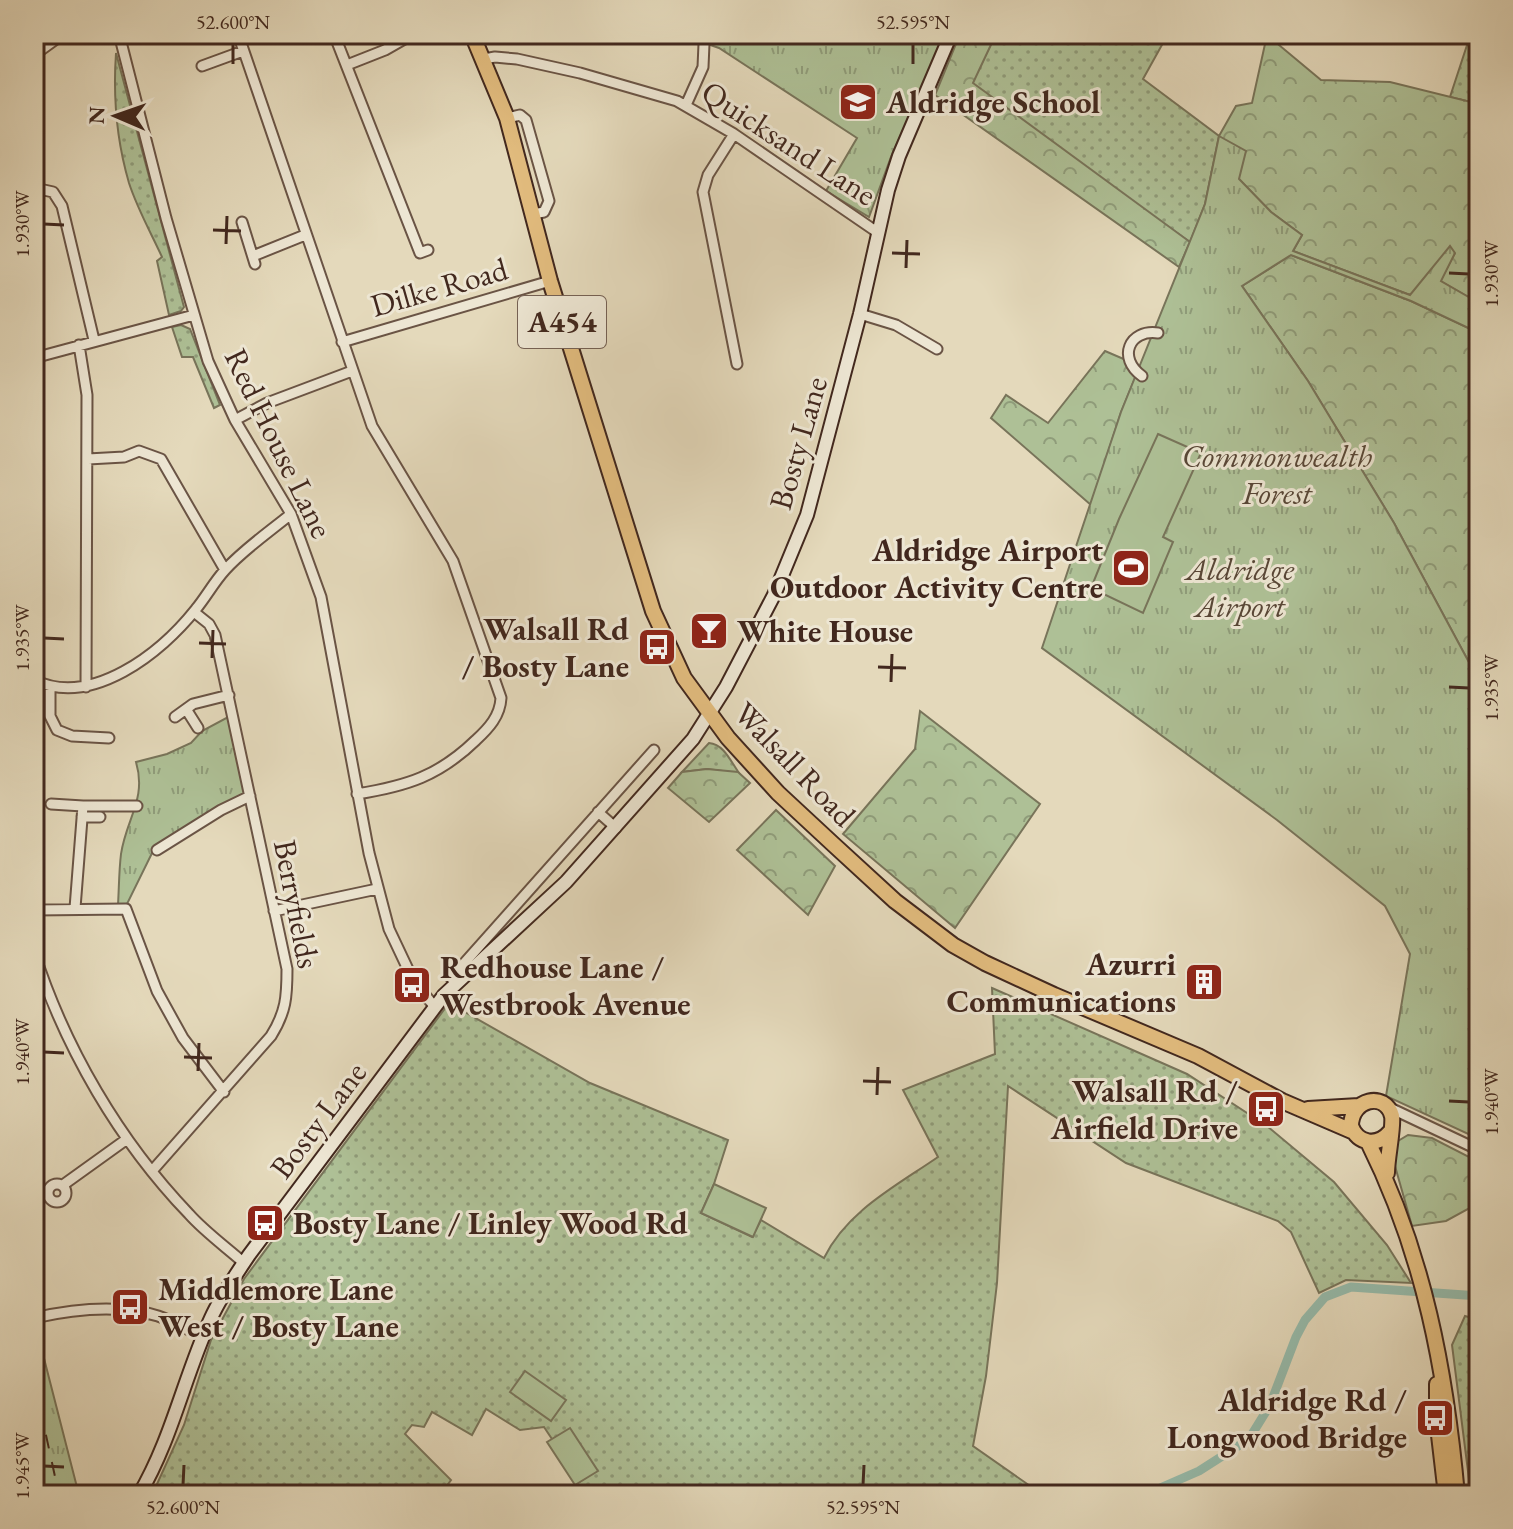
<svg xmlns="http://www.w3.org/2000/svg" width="1513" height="1529" font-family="'EB Garamond',serif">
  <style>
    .grass { fill: url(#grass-dots); stroke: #78745a; stroke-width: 2 }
    .forest { fill: url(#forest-crowns); stroke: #78745a; stroke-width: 2 }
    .park { fill: url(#park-tufts); stroke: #78745a; stroke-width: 2 }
    .garden { fill: #aec096; stroke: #78745a; stroke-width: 2 }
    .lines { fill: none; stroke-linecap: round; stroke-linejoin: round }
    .canal { stroke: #96bbab; stroke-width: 9 }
    .minor-casing { stroke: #6a5445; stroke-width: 13 }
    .secondary-casing { stroke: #42281e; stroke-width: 16 }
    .primary-casing { stroke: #42281e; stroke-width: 18 }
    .minor { stroke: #ede6d3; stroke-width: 9 }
    .secondary { stroke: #ede6d3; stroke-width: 12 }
    .primary { stroke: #e2bc7e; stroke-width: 14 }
    .rail { stroke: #42281e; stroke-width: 2; stroke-dasharray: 14 14; stroke-linecap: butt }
    .ticks { fill: none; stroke: #42281e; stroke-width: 3 }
    .labels { text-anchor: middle; stroke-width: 6; stroke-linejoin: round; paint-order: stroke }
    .shield { fill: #ede6d3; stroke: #756154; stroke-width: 2 }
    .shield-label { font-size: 30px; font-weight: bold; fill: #42281e }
    .poi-label { font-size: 32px; font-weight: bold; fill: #42281e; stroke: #ede6d3; text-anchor: start }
    .street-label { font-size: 32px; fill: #42281e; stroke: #ede6d3 }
    .park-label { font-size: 32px; font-style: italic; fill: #584636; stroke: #ede6d3 }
    .neatline { fill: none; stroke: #42281e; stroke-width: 3 }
    .ticks-label { font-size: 20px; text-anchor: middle; fill: #42281e }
  </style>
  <defs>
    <pattern id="grass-dots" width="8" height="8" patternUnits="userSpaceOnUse" patternTransform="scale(2)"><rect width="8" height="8" fill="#aec096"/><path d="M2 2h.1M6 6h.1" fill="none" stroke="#8f9c7a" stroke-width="1.8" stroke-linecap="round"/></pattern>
    <pattern id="forest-crowns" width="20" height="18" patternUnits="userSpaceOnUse" patternTransform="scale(2)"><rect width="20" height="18" fill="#aec096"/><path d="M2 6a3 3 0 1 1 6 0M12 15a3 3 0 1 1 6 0" fill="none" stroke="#8f9c7a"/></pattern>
    <pattern id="park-tufts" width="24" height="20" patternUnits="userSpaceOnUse" patternTransform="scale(2)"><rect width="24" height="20" fill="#aec096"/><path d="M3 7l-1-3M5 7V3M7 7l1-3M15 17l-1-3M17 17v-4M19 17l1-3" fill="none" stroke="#8f9c7a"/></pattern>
  </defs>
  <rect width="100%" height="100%" fill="#e4d9bb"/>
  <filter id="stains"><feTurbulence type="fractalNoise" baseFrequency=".0025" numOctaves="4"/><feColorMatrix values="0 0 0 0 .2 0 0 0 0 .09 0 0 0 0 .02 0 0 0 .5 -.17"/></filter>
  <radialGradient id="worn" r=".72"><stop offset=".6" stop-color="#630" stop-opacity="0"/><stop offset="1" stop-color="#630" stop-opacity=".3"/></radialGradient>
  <path class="grass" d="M996 34H1168L1143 79 1219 136 1205 204 1190 242 970 87Z
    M1470 36 1479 39V104L1450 97Z
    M116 53 184 307 181 311 169 315 157 261 162 257C151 233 137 208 129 183 117 142 113 96 116 53Z
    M181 325 190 329 220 405 214 408 193 357H182L172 327Z
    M709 743C724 744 731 762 739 773L707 769 682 772Z
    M992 988 1187 1074 1267 1126 1334 1182 1387 1245 1411 1283 1346 1280 1319 1293 1291 1232 1278 1221 1126 1163 1008 1086 997 1283 986 1376 973 1446 1043 1495H582L575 1485 597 1470 552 1439 544 1427 520 1430 486 1409 472 1435 432 1412 424 1427 412 1425 405 1434 451 1480 440 1495H152L184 1425 211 1340 244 1279 449 1003 590 1083 728 1140 714 1184 701 1213 752 1237 761 1220 824 1258C847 1211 896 1186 938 1157L903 1090 995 1054Z
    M1465 1316 1479 1320V1495H1471L1452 1345Z"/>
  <path class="forest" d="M960 34H996L973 83 1190 242 1179 267 935 95Z
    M1267 35 1321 80 1390 82 1479 104V303L1440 281 1455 253 1410 295 1293 251 1302 235 1271 212 1239 179 1219 136 1236 106 1252 103Z
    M1291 255 1411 301 1479 333V681L1394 523 1308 381 1242 286Z
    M1105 351 1140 366 1121 412 1091 505 991 418 1006 395 1048 423Z
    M920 711 1040 804 955 928 843 834 915 749Z
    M707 769 738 772 750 783 709 822 668 788 682 772Z
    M776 810 835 866 808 915 737 850Z
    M1408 1135 1432 1138 1479 1162V1203L1446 1221 1412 1226 1393 1159V1144Z"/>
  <path class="park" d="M704 34H946L891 157 869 217 826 191 857 138 719 48 710 45Z
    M1219 136 1246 151 1239 179 1271 212 1302 235 1293 251 1410 295 1450 246 1455 253 1441 281 1479 303V333L1411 301 1291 255 1242 286 1308 381 1394 523 1479 681V1139L1386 1096 1410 954 1385 906 1277 820 1042 648 1121 412 1205 204Z
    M230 716 246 793 219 806 156 845 126 906 118 905C119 888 119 870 121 854 126 819 147 799 136 762L167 754 191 743 202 731Z
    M37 1331 79 1495H34V1332Z"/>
  <path class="garden" d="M1158 434 1201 453 1163 537 1173 542 1143 613 1091 588 1119 519Z
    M714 1184 766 1208 753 1237 701 1213Z
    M525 1371 566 1400 551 1421 510 1392Z
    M570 1428 598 1471 575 1485 547 1442Z"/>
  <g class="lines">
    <path class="canal" d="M1144 1495 1199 1471 1249 1439 1270 1405 1296 1337 1305 1320 1325 1297 1351 1287 1479 1296"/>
    <defs>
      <path id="minor" d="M119 34 166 218 208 361 235 420 291 514 321 597 369 853 389 929 414 982 435 1007
        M238 34 372 426 453 561 501 698C500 716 489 728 476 740 439 776 407 786 357 794
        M334 34 420 253 428 250
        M34 55 63 34
        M484 59 495 57 517 59 580 73 677 101 734 134 877 232
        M347 65 385 50 413 34
        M202 66 243 51
        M686 105 703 67 704 44
        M507 118 520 115 526 120 549 201 544 212 533 214
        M734 134 708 175 703 192 737 364
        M34 193 44 190 53 192 62 206 94 340
        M242 222 255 264
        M253 256 305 235
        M860 314 896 325 937 349
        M342 342 550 281
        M79 345 87 395 86 687
        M34 358 194 315
        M1142 376C1117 358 1129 329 1158 333
        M235 420 267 403 352 371
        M88 459 124 457 139 451 161 459 225 570
        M34 680C92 708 161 653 196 609 206 597 214 582 225 570 244 549 269 532 291 514
        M50 688V716L57 730 72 736 109 738
        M186 709 198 728
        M175 717 193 704 229 695
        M51 804 83 806
        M598 812 616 828
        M82 817H100
        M157 850 221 810 250 796
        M75 908 83 806H137
        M34 910 126 909 157 991 183 1038 224 1092
        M274 911 377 889
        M34 952C65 1048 119 1141 189 1214 205 1232 226 1247 244 1263
        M451 978 654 750
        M1388 1107 1479 1150
        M152 1171 271 1036C286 1012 287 997 287 969L215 635 209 624 194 612
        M48 1193a9 9 0 1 1 18 0a9 9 0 1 1-18 0Z
        M63 1185 127 1139
        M34 1318C74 1309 118 1304 158 1316 173 1321 188 1330 203 1337"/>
      <path id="secondary" d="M139 1495C172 1439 184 1377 211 1318 221 1296 235 1276 249 1255L444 995 566 882 693 739 726 687 774 595 807 515 860 314 888 190 899 156 951 34"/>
      <path id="primary" d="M472 34 507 118 550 281 653 611 684 678 728 738 778 793 834 845 895 901 953 945 985 963 1054 995 1198 1056 1282 1101 1354 1132
        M1308 1109 1359 1106
        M1368 1142C1424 1254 1446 1372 1457 1495
        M1387 1173C1387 1158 1394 1126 1392 1116 1385 1091 1351 1099 1351 1126 1358 1144 1377 1147 1390 1132
        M1437 1384V1418L1446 1495"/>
    </defs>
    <use href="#minor" class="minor-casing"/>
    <use href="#secondary" class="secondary-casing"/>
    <use href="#primary" class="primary-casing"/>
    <use href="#minor" class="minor"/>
    <use href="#secondary" class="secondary"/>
    <use href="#primary" class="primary"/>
    <path class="rail" d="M34 1380 59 1495"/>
  </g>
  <path class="ticks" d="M233 64V44M913 64V44M44 224 64 225M213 230 241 231M226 244 227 216M892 253 920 254M906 268 907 240M1449 273 1469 274M44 638 64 639M199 643 226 644M212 658 213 630M878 667 906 668M891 682 892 654M1449 687 1469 688M44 1052 64 1053M184 1057 212 1058M198 1071 199 1043M863 1081 891 1082M877 1095 878 1067M1449 1101 1469 1102M44 1466 64 1467M183 1485 184 1465M863 1485 864 1465"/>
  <defs>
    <symbol id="school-square" viewBox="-11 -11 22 22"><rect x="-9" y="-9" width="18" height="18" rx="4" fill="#8f2418" stroke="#ede6d3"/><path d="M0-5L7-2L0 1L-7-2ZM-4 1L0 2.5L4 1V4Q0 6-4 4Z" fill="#fff"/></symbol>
    <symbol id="stadium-square" viewBox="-11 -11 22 22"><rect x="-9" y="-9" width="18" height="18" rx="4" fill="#8f2418" stroke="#ede6d3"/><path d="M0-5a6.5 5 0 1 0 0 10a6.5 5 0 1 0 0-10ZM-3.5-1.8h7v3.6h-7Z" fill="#fff"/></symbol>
    <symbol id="bar-square" viewBox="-11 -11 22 22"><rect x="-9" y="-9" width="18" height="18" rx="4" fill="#8f2418" stroke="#ede6d3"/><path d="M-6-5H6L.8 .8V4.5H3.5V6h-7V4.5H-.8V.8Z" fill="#fff"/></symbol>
    <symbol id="bus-square" viewBox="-11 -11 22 22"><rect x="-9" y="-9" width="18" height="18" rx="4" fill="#8f2418" stroke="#ede6d3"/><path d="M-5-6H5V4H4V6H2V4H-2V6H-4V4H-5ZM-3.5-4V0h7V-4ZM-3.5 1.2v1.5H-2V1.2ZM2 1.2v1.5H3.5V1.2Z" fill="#fff"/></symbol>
    <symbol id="building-square" viewBox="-11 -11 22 22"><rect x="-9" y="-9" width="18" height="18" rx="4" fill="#8f2418" stroke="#ede6d3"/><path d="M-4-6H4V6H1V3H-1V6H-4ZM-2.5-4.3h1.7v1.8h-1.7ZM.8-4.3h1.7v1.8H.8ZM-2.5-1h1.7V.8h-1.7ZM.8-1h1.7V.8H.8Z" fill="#fff"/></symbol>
  </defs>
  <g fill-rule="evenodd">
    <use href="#school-square" x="836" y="80" width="44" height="44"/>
    <use href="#stadium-square" x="1109" y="546" width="44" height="44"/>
    <use href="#bar-square" x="687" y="609" width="44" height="44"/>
    <use href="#bus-square" x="635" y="625" width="44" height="44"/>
    <use href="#building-square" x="1182" y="960" width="44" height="44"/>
    <use href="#bus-square" x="390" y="963" width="44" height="44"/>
    <use href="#bus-square" x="1244" y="1087" width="44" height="44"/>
    <use href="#bus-square" x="243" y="1201" width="44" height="44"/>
    <use href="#bus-square" x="108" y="1285" width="44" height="44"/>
    <use href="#bus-square" x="1413" y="1396" width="44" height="44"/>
  </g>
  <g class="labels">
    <rect class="shield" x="518" y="296" width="88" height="52" rx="6"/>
    <g class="shield-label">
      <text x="562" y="332">A454</text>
    </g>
    <g class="poi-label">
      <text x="886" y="113">Aldridge School</text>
      <text x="1103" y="561" text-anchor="end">Aldridge Airport<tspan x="1103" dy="37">Outdoor Activity Centre</tspan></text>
      <text x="629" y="640" text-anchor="end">Walsall Rd<tspan x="629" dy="37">/ Bosty Lane</tspan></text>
      <text x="737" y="642">White House</text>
      <text x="1176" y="975" text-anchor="end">Azurri<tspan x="1176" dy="37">Communications</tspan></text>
      <text x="440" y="978">Redhouse Lane /<tspan x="440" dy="37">Westbrook Avenue</tspan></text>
      <text x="1238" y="1102" text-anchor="end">Walsall Rd /<tspan x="1238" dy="37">Airfield Drive</tspan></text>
      <text x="293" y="1234">Bosty Lane / Linley Wood Rd</text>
      <text x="158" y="1300">Middlemore Lane<tspan x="158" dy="37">West / Bosty Lane</tspan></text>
      <text x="1407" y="1411" text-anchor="end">Aldridge Rd /<tspan x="1407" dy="37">Longwood Bridge</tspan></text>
    </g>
    <g class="street-label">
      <text transform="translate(789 143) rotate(33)" y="11">Quicksand Lane</text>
      <text transform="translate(439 287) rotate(-16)" y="11">Dilke Road</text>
      <text transform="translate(279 443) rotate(64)" y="11">Red House Lane</text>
      <text transform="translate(798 443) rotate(-74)" y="11">Bosty Lane</text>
      <text transform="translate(795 764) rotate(46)" y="11">Walsall Road</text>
      <text transform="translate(297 904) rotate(79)" y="11">Berryfields</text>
      <text transform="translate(318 1120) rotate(-53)" y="11">Bosty Lane</text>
    </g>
    <g class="park-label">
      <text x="1277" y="467">Commonwealth<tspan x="1277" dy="37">Forest</tspan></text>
      <text x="1240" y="580">Aldridge<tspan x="1240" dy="37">Airport</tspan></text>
    </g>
  </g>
  <rect width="1513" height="1529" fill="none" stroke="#e4d9bb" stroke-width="88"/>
  <g transform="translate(116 116) rotate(272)" stroke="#ede6d3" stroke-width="6" paint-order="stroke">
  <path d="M0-6L14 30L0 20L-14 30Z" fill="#42281e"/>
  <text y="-12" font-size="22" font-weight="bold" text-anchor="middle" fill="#42281e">N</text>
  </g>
  <rect x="44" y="44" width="1425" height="1441" class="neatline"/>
  <g class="ticks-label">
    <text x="233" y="29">52.600°N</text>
    <text x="913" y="29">52.595°N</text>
    <text transform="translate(22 224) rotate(-90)" y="7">1.930°W</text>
    <text transform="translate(1491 274) rotate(-90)" y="7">1.930°W</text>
    <text transform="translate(22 638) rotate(-90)" y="7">1.935°W</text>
    <text transform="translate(1491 688) rotate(-90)" y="7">1.935°W</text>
    <text transform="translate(22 1052) rotate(-90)" y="7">1.940°W</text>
    <text transform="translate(1491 1102) rotate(-90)" y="7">1.940°W</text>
    <text transform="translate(22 1466) rotate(-90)" y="7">1.945°W</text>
    <text x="183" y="1514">52.600°N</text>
    <text x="863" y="1514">52.595°N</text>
  </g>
  <rect width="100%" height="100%" filter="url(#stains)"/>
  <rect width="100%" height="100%" fill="url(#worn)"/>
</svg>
